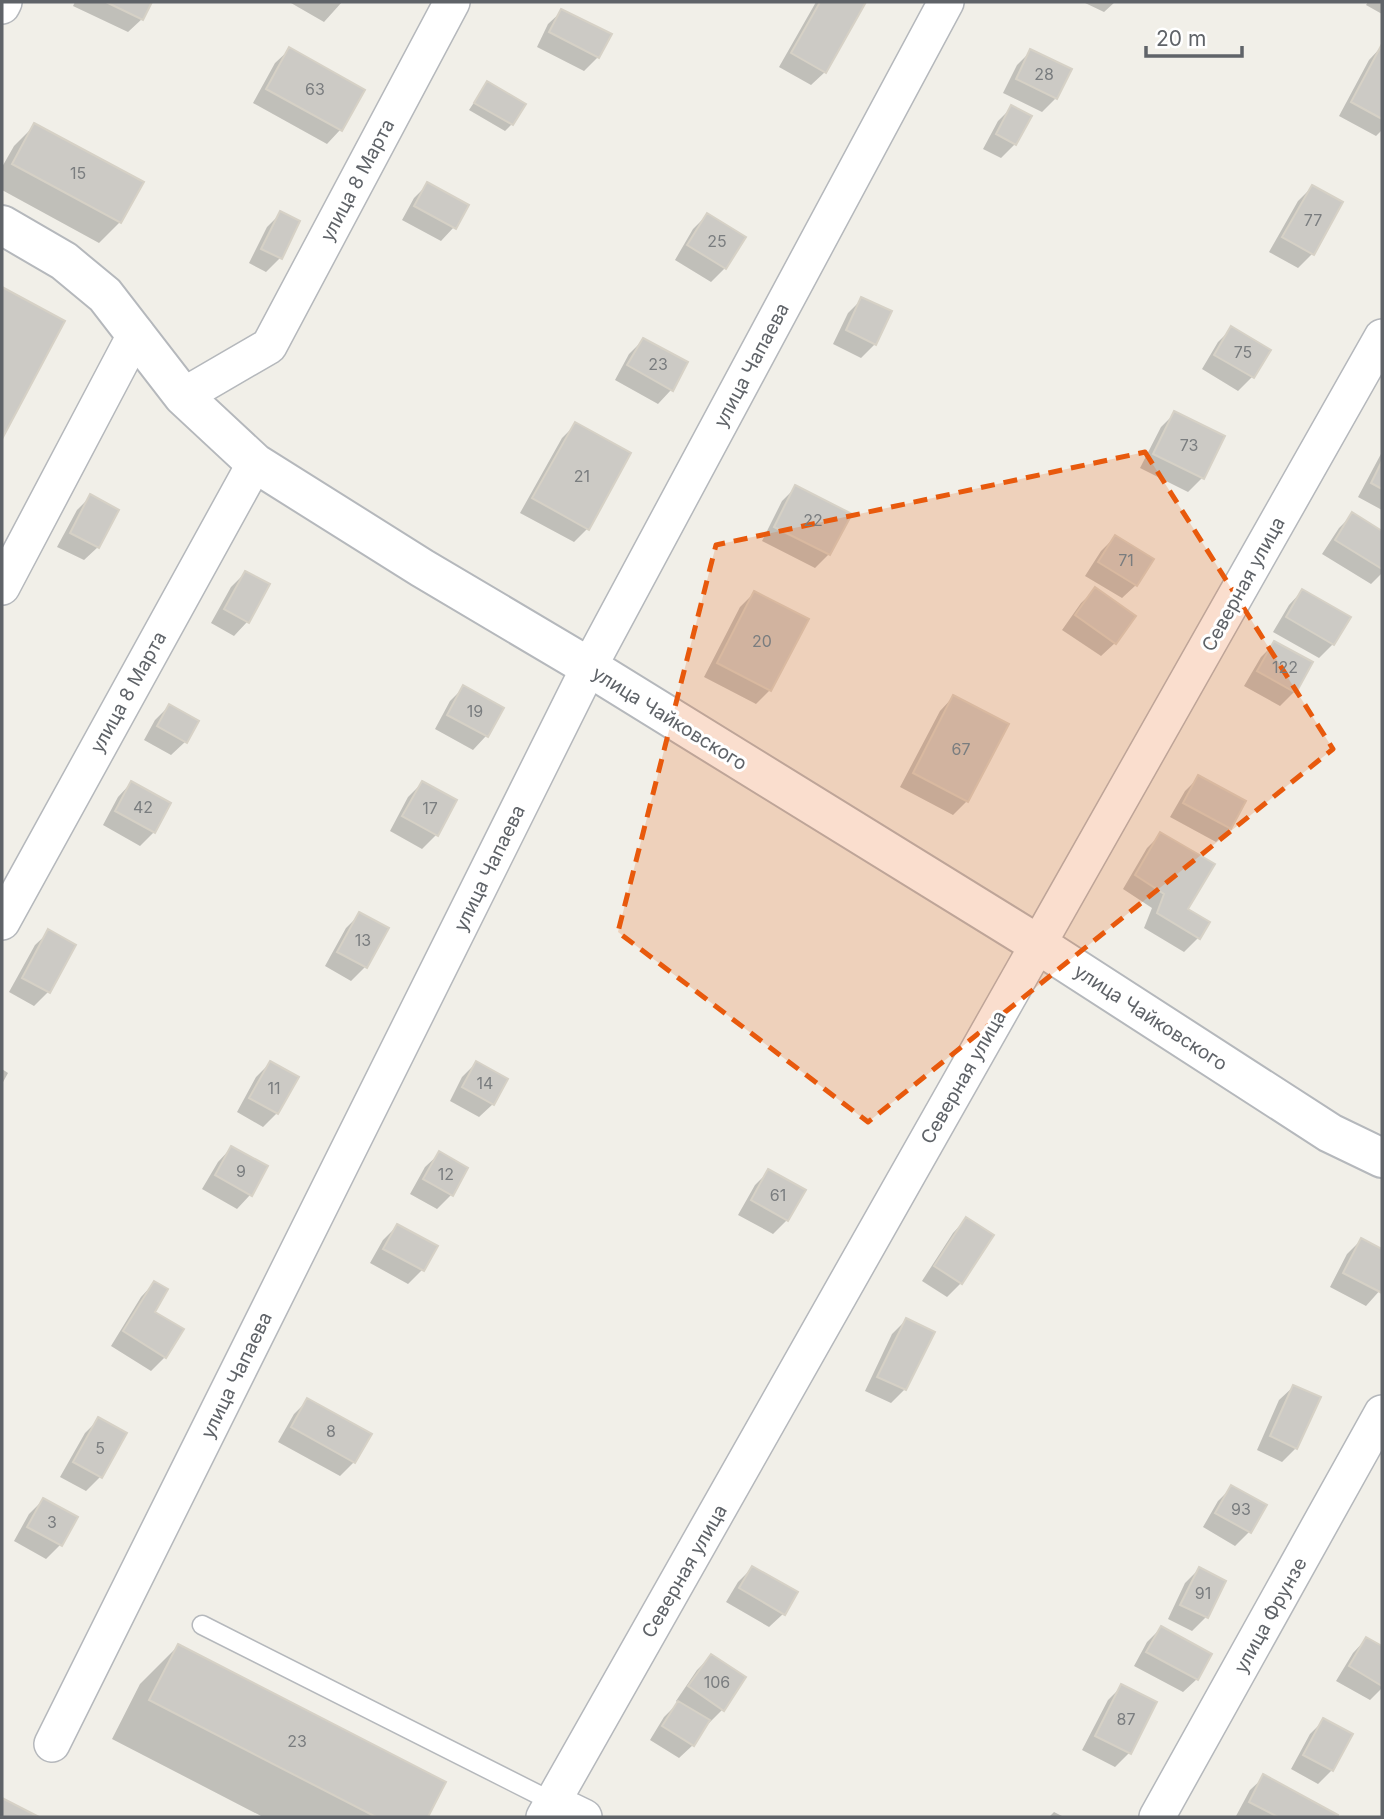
<svg xmlns="http://www.w3.org/2000/svg" width="1384" height="1819" font-family="Inter,sans-serif">
  <style>
    .shadow { fill: #0003 }
    .building { fill: #cccac5; stroke: #d6d1c6; stroke-width: 2 }
    .lines { fill: none; stroke-linecap: round; stroke-linejoin: round }
    .service-casing { stroke: #b5b8bc; stroke-width: 21 }
    .minor-casing { stroke: #b5b8bc; stroke-width: 38 }
    .tertiary-casing { stroke: #b5b8bc; stroke-width: 42 }
    .service { stroke: #fff; stroke-width: 18 }
    .minor { stroke: #fff; stroke-width: 35 }
    .tertiary { stroke: #fff; stroke-width: 38 }
    .marked { fill: #e8590c; fill-opacity: 0.2; stroke: #e8590c; stroke-width: 5; stroke-dasharray: 14 9; stroke-linejoin: round }
    .labels { text-anchor: middle; stroke-width: 6; stroke-linejoin: round; paint-order: stroke }
    .number-label { font-size: 16px; fill: #7a7d7f }
    .street-label { font-size: 19px; fill: #5f6368; stroke: #fff }
  </style>
  <rect width="100%" height="100%" fill="#f1efe8"/>
  <path class="shadow" d="M75 2H150L142 19 128 32 73 6Z
    M292 2H342L324 22 291 3Z
    M816 2H864L825 72 811 85 779 67Z
    M1083 2H1115L1104 12Z
    M1368 2H1382V14L1366 5Z
    M562 11 598 57 584 71 537 47 548 24Z
    M1382 46V130L1376 136 1339 116 1369 60Z
    M289 50 363 91 340 130 327 144 253 103 275 63Z
    M1031 51 1056 98 1042 112 1003 93 1017 65Z
    M487 83 512 124 505 131 469 110Z
    M1012 107 1015 144 1001 158 983 149 998 121Z
    M35 125 120 222 99 243 2 190V167L14 146Z
    M428 184 454 227 441 241 402 220 414 198Z
    M1312 187V254L1298 268 1269 252 1298 201Z
    M281 213 280 258 266 272 249 263 267 227Z
    M707 215 725 268 711 282 675 260 693 229Z
    M2 289 63 322 2 436Z
    M862 299 875 344 861 358 833 344 848 313Z
    M1232 328 1269 350 1252 377 1238 391 1202 369 1218 342Z
    M643 340 671 390 658 404 615 380 629 354Z
    M1175 413 1202 478 1188 492 1140 468 1161 427Z
    M576 424 587 529 574 542 520 513 562 438Z
    M1382 452V510L1358 497Z
    M796 487 829 554 815 568 762 541 782 501Z
    M90 497 98 547 84 560 57 547 77 510Z
    M1353 514 1382 533V573L1371 584 1322 554 1339 528Z
    M1115 537 1136 585 1122 598 1085 576 1101 551Z
    M245 573 247 622 234 636 211 623 231 587Z
    M1095 590 1115 643 1101 656 1062 630 1081 603Z
    M1302 591 1333 644 1319 658 1273 632 1289 605Z
    M754 593 770 690 756 704 704 677 740 607Z
    M1275 643 1310 663 1294 692 1280 706 1244 686 1261 657Z
    M463 688 501 708 486 736 473 750 435 729 450 701Z
    M953 697 967 801 953 815 900 787 940 711Z
    M169 706 185 742 171 755 144 740 155 720Z
    M1199 777 1230 828 1216 842 1170 817 1185 791Z
    M131 783 154 832 140 846 103 825 118 797Z
    M422 783 436 835 422 849 390 831 408 797Z
    M1161 834 1186 909 1208 923 1198 938 1184 952 1144 928 1152 908 1123 889 1147 848Z
    M360 914 365 967 351 981 325 966 346 928Z
    M49 932 74 946 48 992 34 1006 9 992 35 945Z
    M270 1063 277 1113 263 1127 237 1112 256 1077Z
    M476 1063 493 1104 479 1117 450 1101 462 1077Z
    M2 1069 8 1073 2 1084Z
    M231 1148 250 1195 237 1209 202 1189 218 1162Z
    M439 1154 451 1195 437 1209 410 1194 425 1167Z
    M769 1171 787 1220 773 1234 738 1215 755 1185Z
    M966 1219 961 1283 947 1297 922 1281 953 1233Z
    M397 1226 422 1270 408 1284 370 1263 383 1240Z
    M1361 1240 1382 1251V1288L1366 1306 1330 1287 1347 1254Z
    M154 1283 153 1313 165 1357 151 1371 111 1346 141 1297Z
    M906 1320 933 1332 905 1389 891 1403 865 1391 892 1334Z
    M1293 1387 1296 1448 1282 1462 1257 1450 1279 1400Z
    M308 1400 354 1462 340 1476 278 1442 294 1414Z
    M99 1419 124 1434 100 1477 86 1491 60 1477 85 1433Z
    M1232 1487 1264 1506 1249 1532 1235 1546 1203 1527 1218 1501Z
    M43 1500 60 1545 46 1559 14 1541 29 1514Z
    M752 1568 783 1614 769 1627 726 1602 738 1582Z
    M1199 1569 1206 1617 1192 1631 1168 1619 1185 1583Z
    M1161 1628 1197 1679 1183 1692 1134 1666 1147 1642Z
    M1366 1639 1382 1648V1688L1370 1700 1336 1681 1353 1653Z
    M178 1646 444 1783 426 1817H263L112 1739 140 1684Z
    M711 1656 723 1709 709 1723 707 1722 693 1745 679 1758 650 1740 664 1717 678 1703 676 1701 697 1670Z
    M1121 1687 1129 1753 1115 1767 1082 1750 1108 1700Z
    M1324 1720 1332 1770 1318 1784 1291 1769 1310 1734Z
    M1264 1777 1336 1816 1335 1817 1236 1816 1250 1790Z
    M1054 1812 1064 1817H1049Z"/>
  <path class="building" d="M106 2H152L143 20Z
    M820 2H866L826 73 791 53Z
    M561 9 612 34 599 58 549 32Z
    M1382 44V119L1351 102Z
    M289 47 365 90 342 131 266 89Z
    M1030 49 1072 69 1057 99 1016 79Z
    M487 81 526 104 513 125 474 103Z
    M1011 105 1032 116 1016 145 996 134Z
    M34 123 144 182 121 223 12 164Z
    M427 182 469 205 456 229 414 206Z
    M1312 185 1343 202 1314 255 1282 237Z
    M280 211 300 221 282 259 261 249Z
    M707 213 746 237 726 269 687 245Z
    M2 287 65 321 2 439Z
    M861 297 892 311 876 345 846 330Z
    M1231 326 1271 350 1254 378 1214 355Z
    M643 338 688 362 673 391 627 365Z
    M1174 411 1225 436 1204 479 1153 454Z
    M575 422 631 453 589 530 532 498Z
    M1382 461V489L1371 483Z
    M795 485 852 514 830 555 774 527Z
    M90 494 119 510 99 548 70 533Z
    M1352 512 1382 531V569L1335 540Z
    M1115 535 1154 559 1137 586 1098 562Z
    M245 571 270 584 249 623 224 609Z
    M1095 587 1136 616 1116 644 1075 615Z
    M1302 589 1351 617 1334 645 1286 617Z
    M754 591 809 619 771 691 717 663Z
    M1274 641 1313 662 1296 693 1257 671Z
    M463 685 504 708 488 737 447 715Z
    M953 695 1009 724 968 802 913 773Z
    M169 704 199 721 187 743 157 726Z
    M1198 775 1246 801 1231 829 1183 803Z
    M131 781 171 803 155 833 115 811Z
    M422 781 457 800 438 836 402 816Z
    M1160 832 1215 864 1188 909 1210 922 1200 939 1157 913 1164 894 1135 875Z
    M359 912 389 928 367 968 337 952Z
    M48 929 76 945 50 993 22 978Z
    M270 1061 299 1077 278 1114 249 1098Z
    M476 1061 508 1079 494 1105 462 1087Z
    M231 1146 268 1166 252 1196 215 1175Z
    M439 1151 468 1168 453 1196 423 1179Z
    M768 1169 806 1190 788 1221 751 1200Z
    M966 1217 994 1235 962 1284 934 1266Z
    M397 1224 438 1246 424 1271 383 1249Z
    M1361 1238 1382 1249V1293L1343 1273Z
    M154 1281 168 1289 155 1312 184 1329 166 1358 123 1331Z
    M906 1318 935 1332 906 1390 877 1377Z
    M1293 1385 1321 1397 1297 1449 1270 1436Z
    M307 1398 372 1434 355 1463 291 1427Z
    M98 1417 127 1433 102 1478 73 1462Z
    M1231 1485 1267 1505 1251 1533 1215 1513Z
    M43 1498 78 1517 62 1546 27 1527Z
    M752 1566 798 1592 785 1615 739 1588Z
    M1199 1567 1226 1581 1208 1618 1180 1605Z
    M1161 1626 1212 1654 1198 1680 1146 1652Z
    M1366 1637 1382 1646V1686L1349 1666Z
    M178 1644 446 1782 428 1817H376L149 1700Z
    M711 1654 746 1677 724 1711 688 1686Z
    M1121 1684 1157 1702 1131 1754 1095 1736Z
    M678 1701 710 1720 694 1746 662 1726Z
    M1323 1718 1353 1734 1333 1771 1303 1755Z
    M1263 1774 1338 1815 1337 1817H1278L1249 1802Z
    M2 1798 39 1817H2Z"/>
  <g class="lines">
    <defs>
      <path id="service" d="M202 1625 553 1802"/>
      <path id="minor" d="M2 6 4 2
        M183 396 269 346 452 2
        M2 587 136 333
        M2 922 255 463
        M52 1744 589 667 946 2
        M553 1802 584 1817
        M544 1817 1382 337
        M1157 1817 1382 1413"/>
      <path id="tertiary" d="M2 225 64 261 105 295 183 396 255 463 422 568 589 667 1039 945 1330 1133 1382 1158"/>
    </defs>
    <use href="#service" class="service-casing"/>
    <use href="#minor" class="minor-casing"/>
    <use href="#tertiary" class="tertiary-casing"/>
    <use href="#service" class="service"/>
    <use href="#minor" class="minor"/>
    <use href="#tertiary" class="tertiary"/>
  </g>
  <path class="marked" d="M1145 452 1333 749 868 1122 618 932 716 545Z"/>
  <g class="labels">
    <g class="number-label">
      <text x="1044" y="80">28</text>
      <text x="315" y="95">63</text>
      <text x="78" y="179">15</text>
      <text x="1313" y="226">77</text>
      <text x="717" y="247">25</text>
      <text x="1243" y="358">75</text>
      <text x="658" y="370">23</text>
      <text x="1189" y="451">73</text>
      <text x="582" y="482">21</text>
      <text x="813" y="526">22</text>
      <text x="1126" y="566">71</text>
      <text x="762" y="647">20</text>
      <text x="1285" y="673">122</text>
      <text x="475" y="717">19</text>
      <text x="961" y="755">67</text>
      <text x="143" y="813">42</text>
      <text x="430" y="814">17</text>
      <text x="363" y="946">13</text>
      <text x="485" y="1089">14</text>
      <text x="274" y="1094">11</text>
      <text x="241" y="1177">9</text>
      <text x="446" y="1180">12</text>
      <text x="778" y="1201">61</text>
      <text x="331" y="1437">8</text>
      <text x="100" y="1454">5</text>
      <text x="1241" y="1515">93</text>
      <text x="52" y="1528">3</text>
      <text x="1203" y="1599">91</text>
      <text x="717" y="1688">106</text>
      <text x="1126" y="1725">87</text>
      <text x="297" y="1747">23</text>
    </g>
    <g class="street-label">
      <text transform="translate(357 180) rotate(-62)" y="7">улица 8 Марта</text>
      <text transform="translate(751 365) rotate(-62)" y="7">улица Чапаева</text>
      <text transform="translate(1243 584) rotate(-61)" y="7">Северная улица</text>
      <text transform="translate(128 692) rotate(-61)" y="7">улица 8 Марта</text>
      <text transform="translate(670 718) rotate(32)" y="7">улица Чайковского</text>
      <text transform="translate(489 868) rotate(-64)" y="7">улица Чапаева</text>
      <text transform="translate(1151 1017) rotate(33)" y="7">улица Чайковского</text>
      <text transform="translate(963 1077) rotate(-60)" y="7">Северная улица</text>
      <text transform="translate(236 1375) rotate(-64)" y="7">улица Чапаева</text>
      <text transform="translate(684 1571) rotate(-60)" y="7">Северная улица</text>
      <text transform="translate(1270 1615) rotate(-61)" y="7">улица Фрунзе</text>
    </g>
  </g>
  <rect width="1384" height="1819" fill="none" stroke="#5f6368" stroke-width="7"/>
  <path d="M1146 46v10h96v-10" fill="none" stroke="#5f6368" stroke-width="3.5"/>
  <text x="1156" y="46" font-size="21" fill="#5f6368" stroke="#ffffff" stroke-width="5" paint-order="stroke">20 m</text>
</svg>
